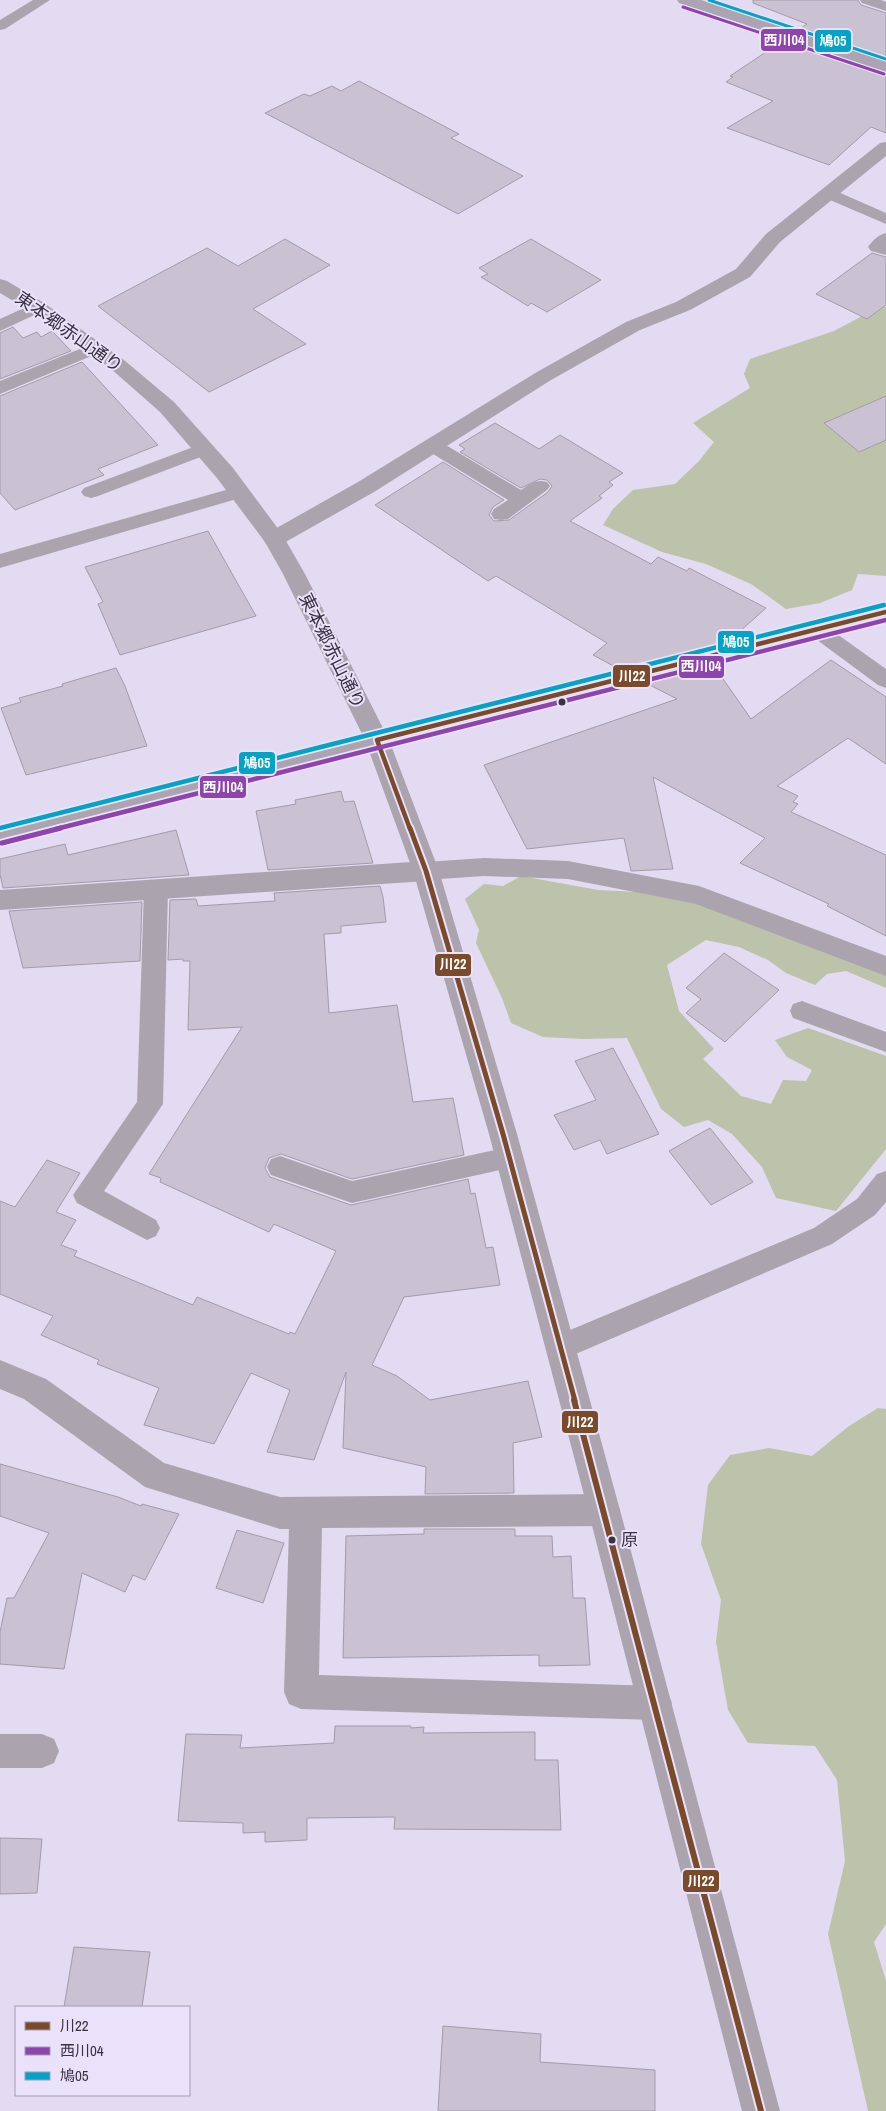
<svg xmlns="http://www.w3.org/2000/svg" width="886" height="2111" font-family="'Archivo Narrow','Noto Sans JP',sans-serif">
  <style>
    .forest { fill: #bdc2ab }
    .building { fill: #cac2d3; stroke: #a39bab }
    .lines { fill: none; stroke-linecap: round; stroke-linejoin: round }
    .service { fill: #aba4ae; fill-rule: evenodd }
    .minor { fill: #aba4ae; fill-rule: evenodd }
    .tertiary { fill: #aba4ae; fill-rule: evenodd }
    .secondary { fill: #aca4b0; fill-rule: evenodd }
    .bus-1-far2-casing { stroke: #e9e2fa; stroke-width: 8 }
    .bus-1-far1-casing { stroke: #e9e2fa; stroke-width: 9 }
    .bus-1-casing { stroke: #e9e2fa; stroke-width: 10 }
    .bus-2-far2-casing { stroke: #e9e2fa; stroke-width: 5.5 }
    .bus-2-far1-casing { stroke: #e9e2fa; stroke-width: 8 }
    .bus-2-casing { stroke: #e9e2fa; stroke-width: 9 }
    .bus-3-far1-casing { stroke: #e9e2fa; stroke-width: 5.5 }
    .bus-3-casing { stroke: #e9e2fa; stroke-width: 8 }
    .bus-1-far2 { stroke: #7a4b2a; stroke-width: 4.5 }
    .bus-1-far1 { stroke: #7a4b2a; stroke-width: 5 }
    .bus-1 { stroke: #7a4b2a; stroke-width: 6 }
    .bus-2-far2 { stroke: #8e44ad; stroke-width: 3 }
    .bus-2-far1 { stroke: #8e44ad; stroke-width: 4.5 }
    .bus-2 { stroke: #8e44ad; stroke-width: 5 }
    .bus-3-far1 { stroke: #03a3c7; stroke-width: 3 }
    .bus-3 { stroke: #03a3c7; stroke-width: 4.5 }
    .bus-dot { fill: #383343; stroke: #e9e2fa; stroke-width: 2 }
    .labels { text-anchor: middle; stroke-width: 4; stroke-linejoin: round; paint-order: stroke }
    .bus-label { font-size: 17px; fill: #383343; stroke: #e9e2fa; text-anchor: start }
    .street-label { font-size: 18px; fill: #383343; stroke: #e9e2fa }
    .line-badge { stroke: #e9e2fa; stroke-width: 2 }
    .badge-label { font-size: 14px; text-anchor: middle; font-weight: bold; fill: #fff }
  </style>
  <rect width="100%" height="100%" fill="#e2dbf1"/>
  <path class="forest" d="M879 307H886V576L858 574 852 590 820 603 786 609 751 584 706 564 662 552 603 525 613 509 633 490 675 484 699 461 714 442 693 423 750 388 744 374 750 359 834 331Z
    M521 876 598 890 637 892 707 906 886 975V988L846 971 827 974 815 985 786 973 768 960 739 947 706 940 667 965 679 1011 714 1049 703 1059 741 1096 771 1104 783 1080 806 1081 812 1070 787 1057 775 1040 808 1028 886 1056V1149L836 1211 776 1198 762 1167 732 1134 708 1120 684 1127 661 1109 627 1038 584 1039 543 1037 511 1023 502 998 476 943 479 930 465 899 484 884 503 886Z
    M878 1408 886 1409V1924L874 1942 886 1981V2111H868L828 1934 845 1861 837 1780 815 1746 748 1743 728 1710 716 1642 721 1600 701 1544 708 1485 730 1455 769 1448 812 1456 849 1426Z"/>
  <path class="building" d="M753 0H858L861 5 886 13V59L798 30 807 24 753 3Z
    M784 40 886 74V133L871 127 829 165 727 128 773 101 726 82 733 77 730 76Z
    M359 81 459 134 451 138 523 176 458 214 265 113 304 94 310 96 332 86 341 91Z
    M285 239 330 265 253 309 306 344 209 392 98 306 207 248 238 266Z
    M531 239 601 280 547 312 531 303 528 306 481 277 488 274 479 268Z
    M872 253 886 257V305L867 319 816 294Z
    M13 327 23 338 37 332 41 337 52 331 71 351 0 379V333Z
    M82 362 158 445 98 469 104 475 15 510 0 493V396Z
    M886 396V440L859 452 824 423Z
    M495 423 539 449 560 435 623 473 609 482 613 485 599 496 602 498 570 521 651 564 658 557 687 571 689 568 766 608 729 641 619 669 593 655 607 643 496 576 488 581 375 505 443 462 504 500 493 507 489 515 494 521 509 520 548 492 552 486 547 480 540 479 521 488 460 452 465 449 459 445Z
    M208 531 256 616 120 655 98 604 103 602 85 567Z
    M831 660 886 697V764L848 738 777 786 798 796 793 802 798 804 791 812 886 855V936L827 906 829 904 740 863 765 838 653 777 673 869 631 871 624 838 527 849 484 765 677 699 646 683 714 666 751 719Z
    M116 668 125 686 147 746 26 775 1 708 21 702 19 698 63 686 62 684Z
    M341 791 344 802 354 801 373 863 268 870 256 811 296 804 295 800Z
    M176 830 189 875 3 888 0 874V859L65 844 68 855Z
    M380 886 383 897 386 922 341 926V933L324 934 329 1013 397 1005 413 1102 453 1098 464 1155 352 1179 281 1154 269 1158 265 1168 270 1177 351 1205 468 1179 471 1194 475 1193 486 1248 493 1247 500 1285 404 1297 372 1365 397 1376 430 1400 528 1381 542 1437 513 1443 514 1493 425 1494 426 1467 343 1448 346 1372 314 1460 267 1452 290 1390 251 1373 214 1444 144 1425 159 1388 97 1364 99 1360 41 1335 53 1316 0 1294V1201L15 1207 47 1160 80 1173 56 1212 76 1220 61 1245 77 1251 74 1256 193 1305 197 1297 289 1334 290 1332 295 1334 336 1251 274 1224 269 1232 160 1182 161 1178 149 1174 242 1027 188 1030 190 961H183V959L168 960 170 900 196 899 198 906 275 901 274 893Z
    M142 902 140 961 23 968 9 911Z
    M724 953 779 990 725 1042 686 1013 701 999 686 988Z
    M613 1048 659 1134 607 1154 600 1140 574 1150 554 1115 596 1100 575 1061Z
    M710 1128 753 1182 711 1205 669 1151Z
    M0 1464 118 1497 141 1506 142 1504 179 1514 145 1580 133 1575 125 1592 82 1573 64 1669 0 1664V1632L7 1598H14L49 1533 0 1516Z
    M424 1529H515V1536H552L553 1557 571 1556 573 1598H585L590 1665 539 1666V1655L343 1658 346 1536 424 1534Z
    M237 1530 284 1543 263 1603 216 1588Z
    M335 1726H411V1728L424 1727 423 1733 535 1732V1760H558L561 1830 394 1829 395 1817 307 1818V1840L265 1842V1832L243 1833V1823L178 1821 186 1734 242 1735 240 1748 334 1743Z
    M0 1838 42 1839 37 1893 0 1894Z
    M74 1947 150 1952 142 2007H64Z
    M443 2026 541 2034 540 2062 655 2070V2111H438Z"/>
  <g class="lines">
    <path class="service" d="M33 0H50L5 29 0 30V20Z
      M860 0H881L886 2V11L862 3Z
      M829 188 886 213V224L823 197 821 193 823 189Z
      M886 233V255L871 251 868 247C873 240 878 235 886 233Z
      M37 302 43 303 46 307 43 311 0 331V319Z
      M95 343 101 344 104 348 101 352 0 394V381Z
      M432 439 439 441 521 490C530 484 536 479 547 482L550 486 547 490 508 519 501 520 494 519 491 514 494 509 508 500 425 449 422 445 425 441Z
      M204 443 211 445 214 449 211 453 98 496 91 498 84 496 81 492 84 488Z
      M240 486 247 488 250 492 247 496 0 568V554Z
      M816 622 823 624 886 669V688L878 685 809 634 806 629 809 624Z
      M484 858 568 861 699 886 886 956V976L696 904 568 879 484 876 426 880 418 877 414 871 418 865 426 862Z
      M156 880 164 883 168 889 163 1104 104 1191 156 1220 160 1228 156 1236 147 1240 77 1203 73 1195 137 1102 144 889 148 883Z
      M802 1001 886 1032V1052L793 1018 790 1011 793 1004Z
      M509 1147 518 1150 522 1158 518 1166 352 1203 271 1175 267 1167 271 1159 280 1156 352 1181Z
      M886 1171V1202L875 1215 832 1244 571 1356 561 1360 551 1356 547 1347 551 1338 814 1228 857 1199 877 1174Z"/>
    <path class="minor" d="M886 142V156L780 242 750 277 690 310 640 330 551 380 374 492 282 544 274 546 266 544 263 539 266 534 358 482 537 372 626 322 676 302 736 269 766 234 880 143Z
      M426 861 435 864 439 871 435 878 426 881 0 910V890Z
      M0 1360 46 1379 164 1463 280 1497 604 1494 615 1499 620 1510 615 1521 604 1526 322 1528 319 1675 655 1686 667 1691 672 1703 667 1715 655 1720 301 1709 289 1704 284 1692 289 1529H280L145 1487 24 1399 0 1389Z
      M0 1734H42L54 1739 59 1751 54 1763 42 1768H0Z"/>
    <path class="tertiary" d="M0 279 7 281 44 303 124 360 174 402 233 468 282 534 305 574 389 740 439 871 517 1134 620 1510 780 2111H742L588 1510 489 1134 413 871 365 740 283 574 265 542 217 478 160 412 110 368 30 311 0 293Z"/>
    <path class="secondary" d="M677 0H701L886 61V72L679 3Z
      M886 604V620L0 846V826Z"/>
    <defs>
      <path id="bus-1-far2" d="M377 740 410 829
        M377 740 886 612"/>
      <path id="bus-1-far1" d="M410 828 426 871 503 1134 575 1401"/>
      <path id="bus-1" d="M574 1400 761 2111"/>
      <path id="bus-2-far2" d="M683 7 884 74"/>
      <path id="bus-2-far1" d="M56 829 886 620"/>
      <path id="bus-2" d="M2 843 61 828"/>
      <path id="bus-3-far1" d="M709 0 886 59"/>
      <path id="bus-3" d="M0 828 884 605"/>
    </defs>
    <use href="#bus-1-far2" class="bus-1-far2-casing"/>
    <use href="#bus-1-far1" class="bus-1-far1-casing"/>
    <use href="#bus-1" class="bus-1-casing"/>
    <use href="#bus-2-far2" class="bus-2-far2-casing"/>
    <use href="#bus-2-far1" class="bus-2-far1-casing"/>
    <use href="#bus-2" class="bus-2-casing"/>
    <use href="#bus-3-far1" class="bus-3-far1-casing"/>
    <use href="#bus-3" class="bus-3-casing"/>
    <use href="#bus-1-far2" class="bus-1-far2"/>
    <use href="#bus-1-far1" class="bus-1-far1"/>
    <use href="#bus-1" class="bus-1"/>
    <use href="#bus-2-far2" class="bus-2-far2"/>
    <use href="#bus-2-far1" class="bus-2-far1"/>
    <use href="#bus-2" class="bus-2"/>
    <use href="#bus-3-far1" class="bus-3-far1"/>
    <use href="#bus-3" class="bus-3"/>
  </g>
  <g class="bus-dot">
    <circle cx="562" cy="702" r="4.5"/>
    <circle cx="612" cy="1540" r="4.5"/>
  </g>
  <g class="labels">
    <g class="bus-label">
      <text x="621" y="1546">原</text>
    </g>
    <g class="street-label">
      <text transform="translate(69 332) rotate(35)" y="6">東本郷赤山通り</text>
      <text transform="translate(332 651) rotate(64)" y="6">東本郷赤山通り</text>
    </g>
  </g>
  <g class="line-badge">
    <rect x="760" y="28" width="47" height="24" rx="5" fill="#8e44ad"/>
    <rect x="814" y="29" width="38" height="24" rx="5" fill="#03a3c7"/>
    <rect x="717" y="630" width="38" height="24" rx="5" fill="#03a3c7"/>
    <rect x="678" y="655" width="47" height="24" rx="5" fill="#8e44ad"/>
    <rect x="612" y="664" width="39" height="24" rx="5" fill="#7a4b2a"/>
    <rect x="238" y="751" width="38" height="24" rx="5" fill="#03a3c7"/>
    <rect x="199" y="775" width="48" height="24" rx="5" fill="#8e44ad"/>
    <rect x="434" y="953" width="38" height="24" rx="5" fill="#7a4b2a"/>
    <rect x="561" y="1410" width="38" height="24" rx="5" fill="#7a4b2a"/>
    <rect x="682" y="1869" width="38" height="24" rx="5" fill="#7a4b2a"/>
  </g>
  <g class="badge-label">
    <text x="784" y="45">西川04</text>
    <text x="833" y="46">鳩05</text>
    <text x="736" y="647">鳩05</text>
    <text x="701" y="671">西川04</text>
    <text x="632" y="681">川22</text>
    <text x="257" y="768">鳩05</text>
    <text x="223" y="792">西川04</text>
    <text x="453" y="969">川22</text>
    <text x="580" y="1427">川22</text>
    <text x="701" y="1886">川22</text>
  </g>
  <rect x="15" y="2006" width="175" height="90" fill="#e9e2fa" stroke="#a29cb1"/>
  <rect x="25" y="2022" width="25" height="8" fill="#7a4b2a" stroke="#a29cb1"/>
  <text x="60" y="2031" font-size="15" fill="#383343">川22</text>
  <rect x="25" y="2047" width="25" height="8" fill="#8e44ad" stroke="#a29cb1"/>
  <text x="60" y="2056" font-size="15" fill="#383343">西川04</text>
  <rect x="25" y="2072" width="25" height="8" fill="#03a3c7" stroke="#a29cb1"/>
  <text x="60" y="2081" font-size="15" fill="#383343">鳩05</text>
</svg>
